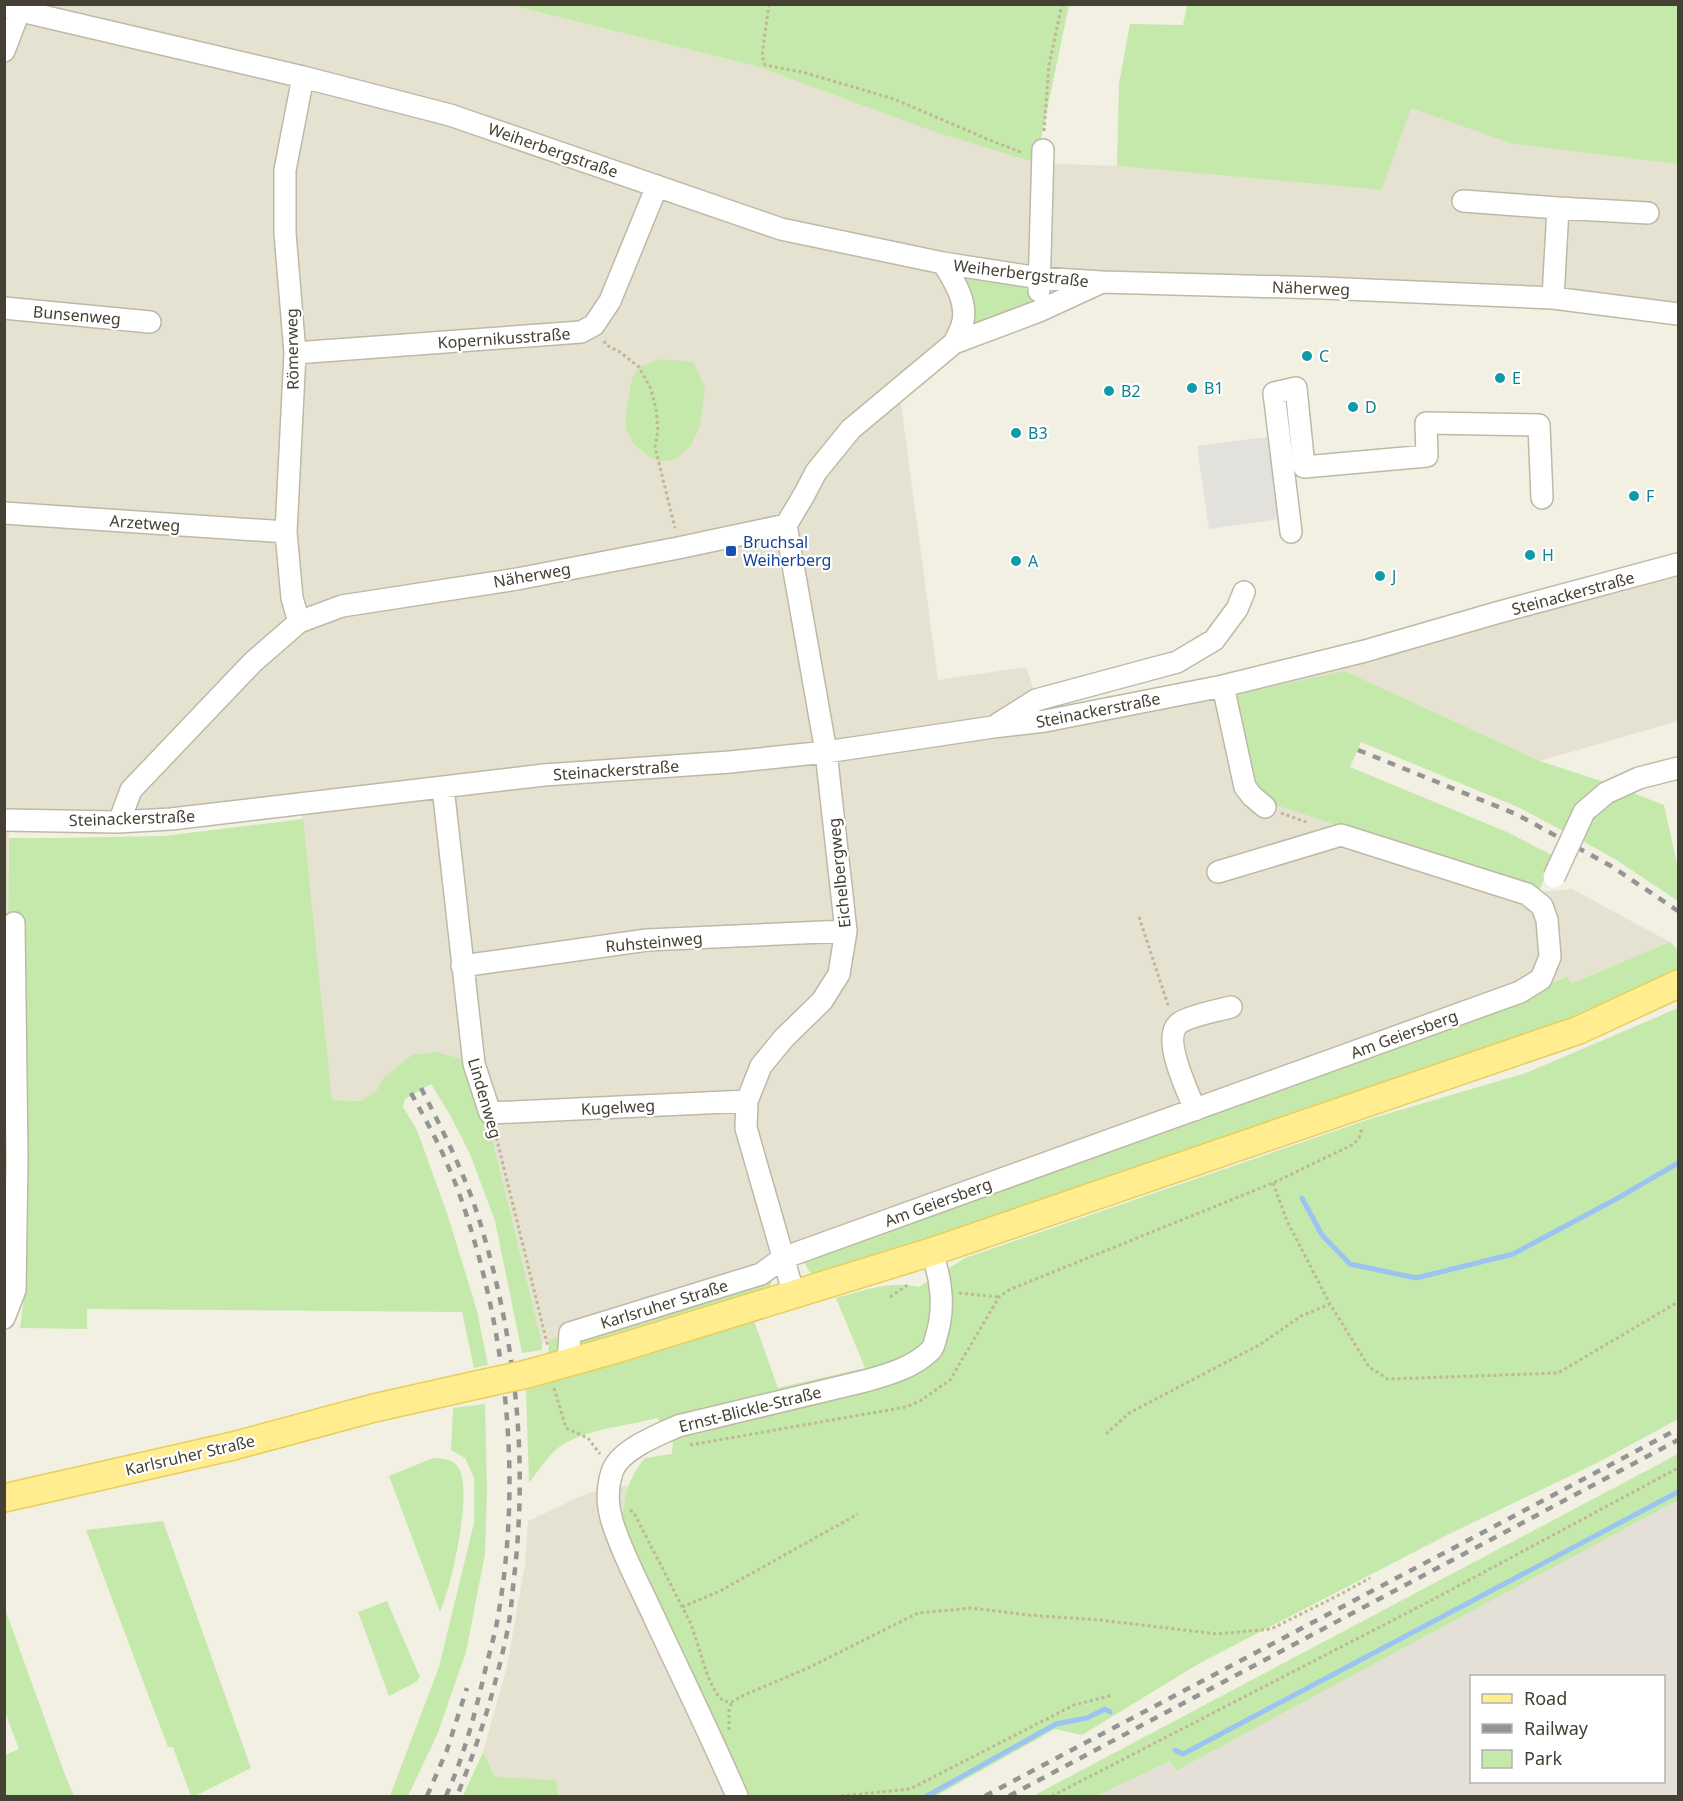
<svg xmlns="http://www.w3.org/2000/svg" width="1683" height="1801" font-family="'Noto Sans',sans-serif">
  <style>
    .residential { fill: #e6e2d1 }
    .industrial { fill: #e4e0d8; fill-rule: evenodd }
    .green { fill: #c4e9aa }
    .parking { fill: #e2e1dc }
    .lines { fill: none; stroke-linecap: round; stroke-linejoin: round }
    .stream { stroke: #9cc4f2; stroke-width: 5 }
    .minor-casing { stroke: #beb9a6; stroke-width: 24 }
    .major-casing { stroke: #e7cf5c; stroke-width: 30 }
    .path { stroke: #c0b796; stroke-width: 3; stroke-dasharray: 3 3; stroke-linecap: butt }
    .minor { stroke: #fff; stroke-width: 21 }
    .major { stroke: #ffed8f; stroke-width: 27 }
    .rail { stroke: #949494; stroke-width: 4.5; stroke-dasharray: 8 8; stroke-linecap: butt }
    .minor-bridge-casing { stroke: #beb9a6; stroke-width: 24; stroke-linecap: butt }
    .major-bridge-casing { stroke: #e7cf5c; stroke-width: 30; stroke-linecap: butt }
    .minor-bridge { stroke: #fff; stroke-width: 21 }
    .major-bridge { stroke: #ffed8f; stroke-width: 27 }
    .culture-dot { fill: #0f9aa8; stroke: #fff; stroke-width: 2 }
    .transit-dot { fill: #1a4fb4; stroke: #fff; stroke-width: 2 }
    .labels { text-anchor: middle; stroke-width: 4.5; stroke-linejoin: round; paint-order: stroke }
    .street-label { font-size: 16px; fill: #444033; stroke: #fff }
    .culture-label { font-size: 16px; fill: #0d838f; stroke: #fff; text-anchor: start }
    .transit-label { font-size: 16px; fill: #164399; stroke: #fff; text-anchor: start }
  </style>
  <rect width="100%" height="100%" fill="#f2f0e3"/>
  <path class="residential" d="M5 5H510L756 66 935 131 1036 163 1117 166 1382 190 1411 107 1513 144 1678 164V314L1102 282 954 343 899 389 938 680 1026 667 1045 721 1349 665 1678 576V721L1540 761 1345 671 1233 698 1538 892 1572 889 1670 942 1571 985 1566 977 665 1308 542 1343 486 1113 466 1060 386 1076 378 1090 361 1101 332 1100 300 795 167 812 9 811 5 1171Z
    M628 1485 622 1528 746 1796H559L556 1780 495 1778 483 1752 507 1666 525 1564 528 1521 588 1493Z"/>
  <path class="industrial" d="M1678 1500V1796H1097L1170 1761 1176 1771ZM1472 1676H1664V1782H1472Z"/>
  <path class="green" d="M510 5H1069L1036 163 935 132 756 66Z
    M1187 5H1678V164L1513 144 1411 108 1382 190 1117 166 1119 84 1130 24 1183 25Z
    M943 263 1040 278 1039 311 954 343 963 323Z
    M662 359 693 362 705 388 700 426 691 445 677 459 660 462 648 456 634 444 626 430V412L632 379 639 367Z
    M1345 671 1540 761 1610 784 1567 833 1520 808 1361 742 1350 767 1507 832 1556 857 1538 892 1267 802 1255 793 1233 698 1247 692Z
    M1625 790 1664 805 1677 864 1678 865V901L1615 859 1577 838 1588 815Z
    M303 819 332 1100 361 1101 377 1090 385 1076 412 1055 435 1052 466 1060 486 1113 542 1343V1350L522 1353 495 1221 470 1154 449 1113 431 1084 405 1099 403 1107 417 1130 448 1216 477 1311 488 1365 474 1368 462 1312 87 1309V1329L20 1328 26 1283 22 925 8 924 9 838H60L163 836Z
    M1670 942 1678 950V976L1609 1012 1356 1098 849 1265 813 1275 808 1270 803 1259 1567 977 1571 984Z
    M1678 1008V1419L1597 1463 1445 1536 1200 1663 1082 1735 1055 1729 936 1796H746L622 1528C624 1499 626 1481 645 1458L672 1454 673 1440 657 1418C630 1425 592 1429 567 1442 551 1450 540 1469 529 1483L526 1390 754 1321 778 1388 865 1368 836 1298C863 1291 890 1280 919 1287L965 1258 1373 1118 1526 1073Z
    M767 1277 771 1280V1284L768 1291 548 1356 549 1340 665 1308Z
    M485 1404 487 1491 485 1554 466 1652 437 1735 408 1796H390L439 1667 474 1523V1478L465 1458 451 1450 453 1408Z
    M1678 1454V1500L1176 1771 1170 1761 1097 1796H1033Z
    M433 1458C442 1459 452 1458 458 1467 474 1489 451 1588 440 1612L389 1476Z
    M163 1521 251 1768 195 1796H191L173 1747H168L86 1530Z
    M387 1601 420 1677 416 1682 389 1696 358 1612Z
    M5 1609 64 1772 74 1796H5V1755L19 1749 5 1712Z
    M483 1752 495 1777 556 1780 559 1796H463Z"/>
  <path class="parking" d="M1273 436 1285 518 1209 529 1197 446Z"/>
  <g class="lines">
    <path class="stream" d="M1302 1198 1322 1235 1350 1264 1416 1278 1513 1254 1618 1198 1678 1163
      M1175 1750 1183 1754 1678 1492
      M927 1796 1056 1724 1087 1718 1105 1709 1110 1712"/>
    <defs>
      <path id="minor" d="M4 7 303 77 450 115 781 229 943 263 1040 278 1102 282
        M4 51 22 4
        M1463 201 1558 208 1553 298
        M1558 208 1648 213
        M1039 291 1043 150
        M4 308 150 322
        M954 343 1039 311 1102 282 1322 288 1553 298 1678 314
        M295 353 581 332 594 325 610 301 657 186
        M4 513 286 532
        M786 525 826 752 846 931 839 974 822 1001 784 1038 761 1066 747 1101 746 1128 794 1295
        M1291 532 1274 393 1296 388 1304 467 1427 456 1426 423 1539 425 1542 498
        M299 622 292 598 286 532 295 353 285 233V170L303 77
        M1223 686 1245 787 1252 796 1265 807
        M998 724 1036 700 1177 662 1214 640 1237 609 1244 592
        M443 787 474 1064 490 1113 747 1101
        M1584 812 1606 793 1639 778 1678 768
        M4 820 117 822 171 819 544 775 730 762 826 752 993 727 1045 721 1223 686 1365 651 1496 613 1678 564
        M119 822 131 790 253 662 299 622 342 606 517 579 678 548 786 525 804 495 816 472 851 429 954 343C957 337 960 331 962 325 969 303 954 281 943 263
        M462 966 647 940 846 931
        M1195 1110C1188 1091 1159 1035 1181 1022 1193 1015 1216 1011 1231 1007
        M4 1318 15 1290 17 1158 14 923
        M568 1363 570 1333 761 1274 783 1258 1520 992 1541 979 1550 957 1547 920 1542 906 1527 894 1341 835 1218 872
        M737 1796C711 1736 682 1677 654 1617 640 1586 622 1554 612 1521 607 1505 607 1488 612 1472 619 1450 658 1435 678 1426L865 1381C887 1375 915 1367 931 1350 934 1347 935 1341 936 1337 945 1310 942 1278 931 1252"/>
      <path id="major" d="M527 1374 613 1350 931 1252 1579 1030 1678 984
        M4 1498 233 1446 374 1408 481 1384"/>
    </defs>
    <use href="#minor" class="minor-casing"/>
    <use href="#major" class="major-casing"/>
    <path class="path" d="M769 4 762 56 765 65 806 73 894 99 987 139 1023 153
      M1044 131 1049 65 1062 4
      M604 341 606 345 620 352 639 367 651 389 656 409 658 431 655 447 675 528
      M1281 813 1309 823
      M1139 917 1169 1008
      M495 1132 548 1347
      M1273 1183 1287 1221 1330 1304 1369 1367 1388 1379 1558 1373 1678 1302
      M959 1293 999 1297
      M890 1297 909 1284
      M554 1388 566 1428 588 1438 600 1454
      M1106 1434 1129 1413 1261 1344 1301 1316 1330 1304
      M690 1445 906 1407 920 1401 950 1380 999 1297 1011 1289 1273 1183 1354 1144 1359 1138 1362 1128
      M630 1510 634 1513 691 1624 708 1677 716 1693 723 1701 732 1702 742 1696 808 1668 918 1613 971 1608 1029 1615 1100 1620 1217 1634 1271 1629 1341 1594 1370 1578
      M682 1607 720 1591 858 1514
      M729 1730V1709L732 1702
      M841 1796 910 1789 1074 1705 1113 1695
      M1052 1796 1432 1600 1678 1468"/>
    <use href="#minor" class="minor"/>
    <use href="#major" class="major"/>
    <path class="rail" d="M1358 750 1516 814 1611 866 1678 911
      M421 1088C444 1133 468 1180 482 1229 516 1343 528 1460 514 1578 512 1595 511 1612 508 1628 496 1686 479 1742 457 1796
      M411 1093C424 1117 438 1141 448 1166 462 1197 471 1229 480 1261 511 1379 519 1502 497 1622 494 1638 489 1654 485 1671 475 1714 464 1756 446 1796
      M427 1796 447 1750 467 1688
      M985 1796 1678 1429
      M1009 1796 1678 1440"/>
    <defs>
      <path id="minor-bridge" d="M1554 877 1584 812"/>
      <path id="major-bridge" d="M481 1384 527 1374"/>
    </defs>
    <use href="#minor-bridge" class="minor-bridge-casing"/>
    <use href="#major-bridge" class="major-bridge-casing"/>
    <use href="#minor-bridge" class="minor-bridge"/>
    <use href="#major-bridge" class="major-bridge"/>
  </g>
  <g class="culture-dot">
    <circle cx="1307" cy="356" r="6"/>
    <circle cx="1500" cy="378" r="6"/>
    <circle cx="1192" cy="388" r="6"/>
    <circle cx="1109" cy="391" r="6"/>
    <circle cx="1353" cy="407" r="6"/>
    <circle cx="1016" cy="433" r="6"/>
    <circle cx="1634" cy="496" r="6"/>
    <circle cx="1530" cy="555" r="6"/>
    <circle cx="1016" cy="561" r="6"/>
    <circle cx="1380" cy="576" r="6"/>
  </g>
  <rect class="transit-dot" x="725" y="545" width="12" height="12" rx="3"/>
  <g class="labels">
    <g class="street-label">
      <text transform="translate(553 150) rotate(19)" y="6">Weiherbergstraße</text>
      <text transform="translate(1021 273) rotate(7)" y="6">Weiherbergstraße</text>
      <text transform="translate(1311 288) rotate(2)" y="6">Näherweg</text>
      <text transform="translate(77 315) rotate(5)" y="6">Bunsenweg</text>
      <text transform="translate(504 338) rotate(-4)" y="6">Kopernikusstraße</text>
      <text transform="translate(292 349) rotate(-91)" y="6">Römerweg</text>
      <text transform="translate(145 523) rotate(4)" y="6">Arzetweg</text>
      <text transform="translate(532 575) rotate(-10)" y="6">Näherweg</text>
      <text transform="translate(1573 593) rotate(-15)" y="6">Steinackerstraße</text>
      <text transform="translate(1098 710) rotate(-11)" y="6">Steinackerstraße</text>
      <text transform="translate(616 770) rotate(-4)" y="6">Steinackerstraße</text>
      <text transform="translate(132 818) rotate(-2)" y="6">Steinackerstraße</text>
      <text transform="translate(839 873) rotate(-96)" y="6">Eichelbergweg</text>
      <text transform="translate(654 942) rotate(-5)" y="6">Ruhsteinweg</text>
      <text transform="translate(1404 1034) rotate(-20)" y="6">Am Geiersberg</text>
      <text transform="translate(485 1098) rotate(74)" y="6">Lindenweg</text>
      <text transform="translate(618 1107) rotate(-3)" y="6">Kugelweg</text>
      <text transform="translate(938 1202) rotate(-20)" y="6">Am Geiersberg</text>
      <text transform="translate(664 1304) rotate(-17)" y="6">Karlsruher Straße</text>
      <text transform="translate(750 1409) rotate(-14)" y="6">Ernst-Blickle-Straße</text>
      <text transform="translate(190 1455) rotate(-13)" y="6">Karlsruher Straße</text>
    </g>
    <g class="culture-label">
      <text x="1319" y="362">C</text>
      <text x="1512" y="384">E</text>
      <text x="1204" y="394">B1</text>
      <text x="1121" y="397">B2</text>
      <text x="1365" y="413">D</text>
      <text x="1028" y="439">B3</text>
      <text x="1646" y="502">F</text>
      <text x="1542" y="561">H</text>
      <text x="1028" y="567">A</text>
      <text x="1392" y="582">J</text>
    </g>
    <g class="transit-label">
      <text x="743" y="548">Bruchsal<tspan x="743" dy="18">Weiherberg</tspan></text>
    </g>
  </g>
  <rect width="1683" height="1801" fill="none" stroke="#444033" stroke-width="12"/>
  <rect x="1470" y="1675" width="195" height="108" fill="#ffffff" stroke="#b4b3ad" stroke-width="1.5"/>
  <rect x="1482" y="1694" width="30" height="9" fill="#ffed8f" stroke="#b4b3ad" stroke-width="1.5"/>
  <text x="1524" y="1705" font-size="18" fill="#444033">Road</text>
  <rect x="1482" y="1724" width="30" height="9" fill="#949494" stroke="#b4b3ad" stroke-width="1.5"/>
  <text x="1524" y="1735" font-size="18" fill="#444033">Railway</text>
  <rect x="1482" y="1750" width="30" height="18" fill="#c4e9aa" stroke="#b4b3ad" stroke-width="1.5"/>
  <text x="1524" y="1765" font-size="18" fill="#444033">Park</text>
</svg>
